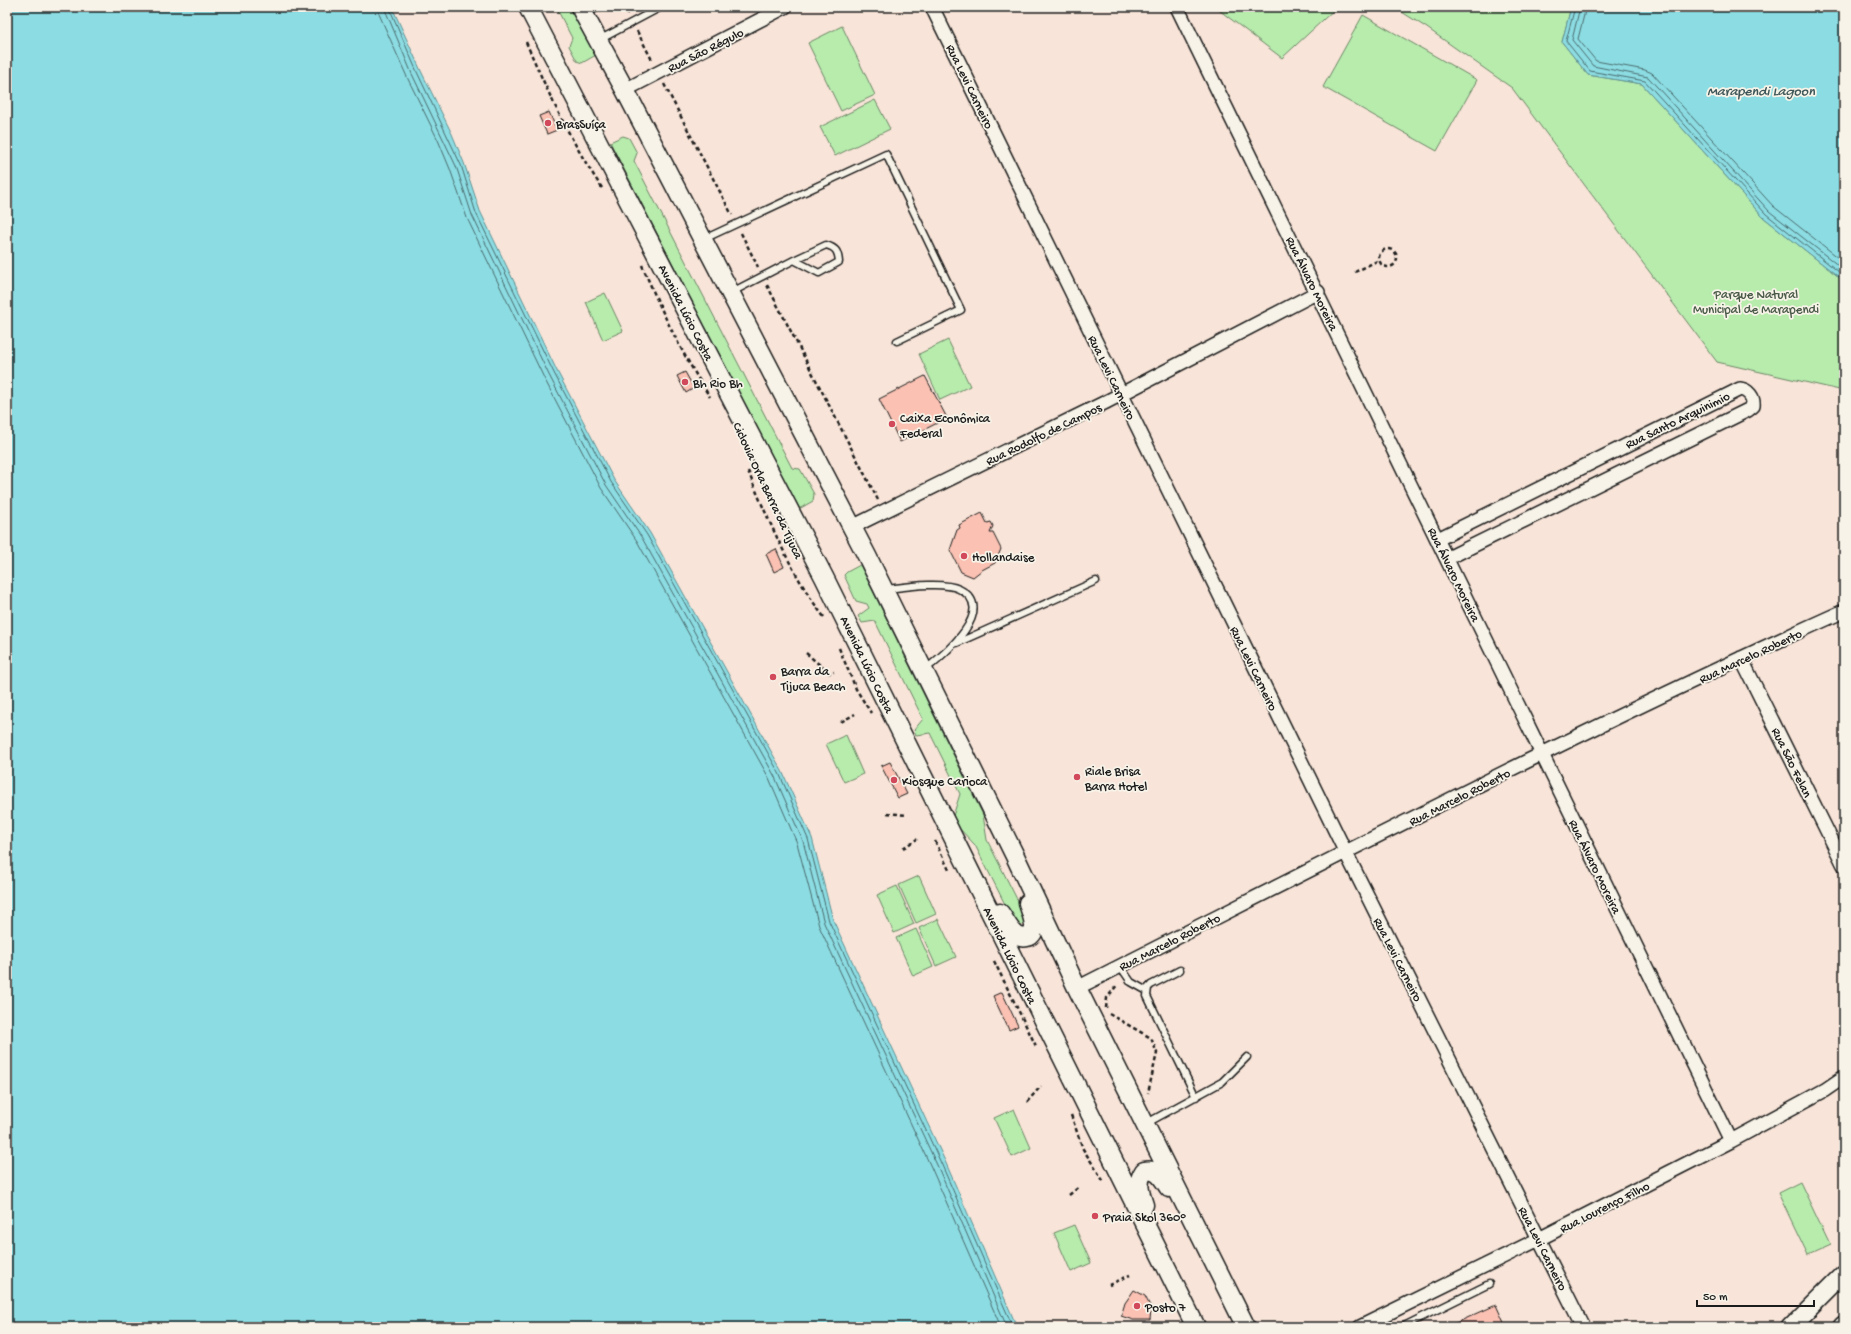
<svg xmlns="http://www.w3.org/2000/svg" width="1851" height="1334" font-family="'Gochi Hand',sans-serif">
  <style>
    .green { fill: #b7ecad; stroke: #6a8464 }
    .water { fill: #8cdde3; stroke: #5f9093 }
    .lines { fill: none; stroke-linecap: round; stroke-linejoin: round }
    .shore { stroke: #49696c; stroke-width: 1 }
    .building { fill: #fbc1b3; stroke: #1c1c1c }
    .lane-casing { stroke: #1c1c1c; stroke-width: 9 }
    .street-casing { stroke: #1c1c1c; stroke-width: 16 }
    .secondary-casing { stroke: #1c1c1c; stroke-width: 21 }
    .path { stroke: #1c1c1c; stroke-width: 2.5; stroke-dasharray: 4 3; stroke-linecap: butt }
    .lane { stroke: #f7f3e8; stroke-width: 6 }
    .street { stroke: #f7f3e8; stroke-width: 13 }
    .secondary { stroke: #f7f3e8; stroke-width: 18 }
    .poi-dot { fill: #d1495b; stroke: #f7f3e8; stroke-width: 1.5 }
    .labels { text-anchor: middle; stroke-width: 3.5; stroke-linejoin: round; paint-order: stroke }
    .street-label { font-size: 13px; fill: #1c1c1c; stroke: #f7f3e8 }
    .poi-label { font-size: 13px; fill: #1c1c1c; stroke: #f7f3e8; text-anchor: start }
    .park-label { font-size: 13px; fill: #4a5a48; stroke: #f7f3e8 }
    .water-label { font-size: 14px; font-style: italic; fill: #3e5658; stroke: #f7f3e8 }
  </style>
  <rect width="100%" height="100%" fill="#f8e4d8"/>
  <filter id="ink" filterUnits="userSpaceOnUse"><feTurbulence type="fractalNoise" baseFrequency=".025" numOctaves="2"/><feDisplacementMap in="SourceGraphic" scale="8" xChannelSelector="R" yChannelSelector="G"/><feConvolveMatrix kernelMatrix="1 2 1 2 8 2 1 2 1" color-interpolation-filters="sRGB"/></filter>
  <g filter="url(#ink)">
    <path class="green" d="M556 7H570L596 55 582 63 577 61 569 46 572 38Z
      M1215 7H1337L1282 58Z
      M1394 7H1571L1562 42 1588 75 1642 84 1763 217 1844 281V391L1717 362 1512 88 1427 28Z
      M1363 15 1477 80 1437 151 1323 87Z
      M842 26 875 95 841 111 808 43Z
      M875 100 890 129 835 156 820 127Z
      M623 136 629 138 637 153 634 161 792 468 800 469 814 494 813 501 799 509 610 142Z
      M605 293 623 331 603 340 586 302Z
      M948 340 970 386 940 400 919 354Z
      M860 565 983 815 987 840 1026 917V921L1021 926 1014 922 975 845 958 827 953 816 960 794 930 733 916 735 914 730 923 719 875 621 862 623 858 616 869 608 867 604 856 601 844 575 847 572Z
      M846 735 863 774 844 782 826 744Z
      M919 876 936 914 916 923 899 885Z
      M897 886 914 924 894 933 877 895Z
      M938 919 956 957 936 966 919 928Z
      M916 929 933 967 913 976 896 938Z
      M1014 1109 1031 1148 1012 1157 994 1118Z
      M1800 1182 1830 1245 1808 1255 1778 1193Z
      M1074 1225 1091 1263 1071 1272 1054 1233Z"/>
    <path class="water" d="M7 7H392L421 71 452 134 464 163 480 211 557 371 614 480 650 533 782 771 812 838 833 920 945 1161 1017 1327H7Z
      M1571 7H1844V281L1763 217 1642 84 1588 75 1562 42Z"/>
    <g class="lines">
      <path class="shore" d="M378 7 379 14 407 77 438 140 450 169 467 218 544 378 601 488 637 541 769 778 797 843 819 926 931 1167 1001 1327
        M384 7 412 74 456 166 472 215 549 375 606 485 642 538 774 775 803 841 824 923 937 1165 1007 1327
        M389 7 417 72 461 165 476 213 554 373 611 482 647 535 779 773 808 839 829 921 941 1163 1013 1327
        M1575 7 1566 41 1590 71 1645 81 1766 214 1844 276
        M1580 7 1572 40 1593 66 1648 77 1769 211 1844 270
        M1586 7 1578 39 1596 61 1645 70 1652 73 1773 206 1844 262"/>
    </g>
    <path class="building" d="M549 112 557 130 547 134 539 116Z
      M685 372 694 388 686 393 677 376Z
      M925 376 947 418 900 442 879 399Z
      M982 513 987 523 991 522 993 526 990 533H993L1001 549 995 563 982 570 973 577 961 572 950 550 957 530 960 528 959 525Z
      M776 549 784 567 774 572 766 554Z
      M890 762 907 794 898 798 881 766Z
      M1002 992 1018 1026 1009 1030 993 996Z
      M1134 1290 1145 1296 1151 1308 1150 1320H1133L1121 1316 1125 1303Z
      M1496 1305 1506 1327H1447Z"/>
    <g class="lines">
      <defs>
        <path id="lane" d="M585 13 599 7
          M599 40 661 7
          M704 239 886 154 961 310 897 341
          M826 245C836 248 838 251 839 262L819 273 794 260Z
          M732 292 794 260
          M886 589C904 587 943 581 959 589 1000 609 943 655 926 669
          M957 643 1096 581
          M1120 966 1131 982 1147 991
          M1180 970 1151 985 1148 988 1147 996 1196 1097
          M1147 1123 1222 1082 1247 1057
          M1402 1327 1489 1284"/>
        <path id="street" d="M932 7 1346 853 1583 1327
          M1177 7 1731 1141
          M625 90 785 7
          M852 527 1106 402 1318 292
          M1438 539 1740 389C1748 390 1754 397 1753 406L1748 410 1448 558
          M1741 658 1844 865
          M1077 988C1331 860 1584 728 1844 611
          M1360 1327 1539 1239 1731 1141 1825 1090 1844 1077"/>
        <path id="secondary" d="M528 7 824 577 1196 1327
          M580 7 625 90 867 556 1015 856 1077 988 1246 1327
          M1000 913C1005 920 1009 929 1015 934 1018 937 1023 938 1027 937 1041 934 1030 911 1028 903
          M1144 1205C1140 1192 1136 1183 1144 1171 1158 1168 1162 1178 1169 1188
          M1791 1327 1844 1274
          M1842 1327 1844 1325"/>
      </defs>
      <use href="#lane" class="lane-casing"/>
      <use href="#street" class="street-casing"/>
      <use href="#secondary" class="secondary-casing"/>
      <path class="path" d="M624 7 628 14
        M637 31 652 60
        M526 42C548 93 571 142 602 188
        M664 84 732 215
        M741 233 758 267
        M1379 258a9 9 0 1 1 18 0a9 9 0 1 1-18 0Z
        M642 265C661 311 683 356 710 397
        M1355 272 1379 260
        M767 285 878 500
        M748 471C767 518 793 577 824 617
        M839 648 856 689 871 713
        M806 653 829 673 834 672
        M841 722 855 714
        M887 813 907 815
        M935 841 950 872
        M903 848 917 839
        M994 961 1036 1046
        M1106 1008 1107 998 1117 985
        M1109 1014 1151 1038 1157 1053 1148 1093
        M1027 1102 1041 1086
        M1071 1115 1083 1149 1104 1182
        M1069 1195 1079 1187
        M1109 1285 1130 1275"/>
      <use href="#lane" class="lane"/>
      <use href="#street" class="street"/>
      <use href="#secondary" class="secondary"/>
    </g>
  </g>
  <g class="poi-dot">
    <circle cx="548" cy="123" r="4"/>
    <circle cx="685" cy="382" r="4"/>
    <circle cx="892" cy="424" r="4"/>
    <circle cx="964" cy="556" r="4"/>
    <circle cx="773" cy="677" r="4"/>
    <circle cx="1077" cy="777" r="4"/>
    <circle cx="894" cy="780" r="4"/>
    <circle cx="1095" cy="1216" r="4"/>
    <circle cx="1137" cy="1306" r="4"/>
  </g>
  <g class="labels">
    <g class="street-label">
      <text transform="translate(705 49) rotate(-27)" y="5">Rua São Régulo</text>
      <text transform="translate(971 86) rotate(64)" y="5">Rua Levi Carneiro</text>
      <text transform="translate(1313 283) rotate(64)" y="5">Rua Álvaro Moreira</text>
      <text transform="translate(687 312) rotate(63)" y="5">Avenida Lúcio Costa</text>
      <text transform="translate(1113 377) rotate(64)" y="5">Rua Levi Carneiro</text>
      <text transform="translate(1677 419) rotate(-26)" y="5">Rua Santo Arquinimio</text>
      <text transform="translate(1043 433) rotate(-26)" y="5">Rua Rodolfo de Campos</text>
      <text transform="translate(769 490) rotate(65)" y="5">Ciclovia Orla Barra da Tijuca</text>
      <text transform="translate(1455 574) rotate(64)" y="5">Rua Álvaro Moreira</text>
      <text transform="translate(1750 655) rotate(-25)" y="5">Rua Marcelo Roberto</text>
      <text transform="translate(868 664) rotate(64)" y="5">Avenida Lúcio Costa</text>
      <text transform="translate(1255 668) rotate(64)" y="5">Rua Levi Carneiro</text>
      <text transform="translate(1793 762) rotate(64)" y="5">Rua São Felan</text>
      <text transform="translate(1459 796) rotate(-27)" y="5">Rua Marcelo Roberto</text>
      <text transform="translate(1596 866) rotate(64)" y="5">Rua Álvaro Moreira</text>
      <text transform="translate(1169 941) rotate(-27)" y="5">Rua Marcelo Roberto</text>
      <text transform="translate(1011 955) rotate(64)" y="5">Avenida Lúcio Costa</text>
      <text transform="translate(1399 959) rotate(63)" y="5">Rua Levi Carneiro</text>
      <text transform="translate(1604 1206) rotate(-27)" y="5">Rua Lourenço Filho</text>
      <text transform="translate(1544 1248) rotate(63)" y="5">Rua Levi Carneiro</text>
    </g>
    <g class="poi-label">
      <text x="556" y="128">BrasSuíça</text>
      <text x="693" y="387">Bh Rio Bh</text>
      <text x="900" y="422">Caixa Econômica<tspan x="900" dy="15">Federal</tspan></text>
      <text x="972" y="561">Hollandaise</text>
      <text x="781" y="675">Barra da<tspan x="781" dy="15">Tijuca Beach</tspan></text>
      <text x="1085" y="775">Riale Brisa<tspan x="1085" dy="15">Barra Hotel</tspan></text>
      <text x="902" y="785">Kiosque Carioca</text>
      <text x="1103" y="1221">Praia Skol 360°</text>
      <text x="1145" y="1311">Posto 7</text>
    </g>
    <g class="park-label">
      <text x="1756" y="298">Parque Natural<tspan x="1756" dy="15">Municipal de Marapendi</tspan></text>
    </g>
    <g class="water-label">
      <text x="1761" y="95">Marapendi Lagoon</text>
    </g>
  </g>
  <rect width="1851" height="1334" fill="none" stroke="#f7f3e8" stroke-width="24"/>
  <rect x="12" y="12" width="1827" height="1310" fill="none" stroke="#1c1c1c" stroke-width="1.5" filter="url(#ink)"/>
  <path d="M1697 1300v6h117v-6" fill="none" stroke="#1c1c1c" stroke-width="2"/>
  <text x="1703" y="1300" font-size="12" fill="#1c1c1c" stroke="#f7f3e8" stroke-width="3" paint-order="stroke">50 m</text>
</svg>
